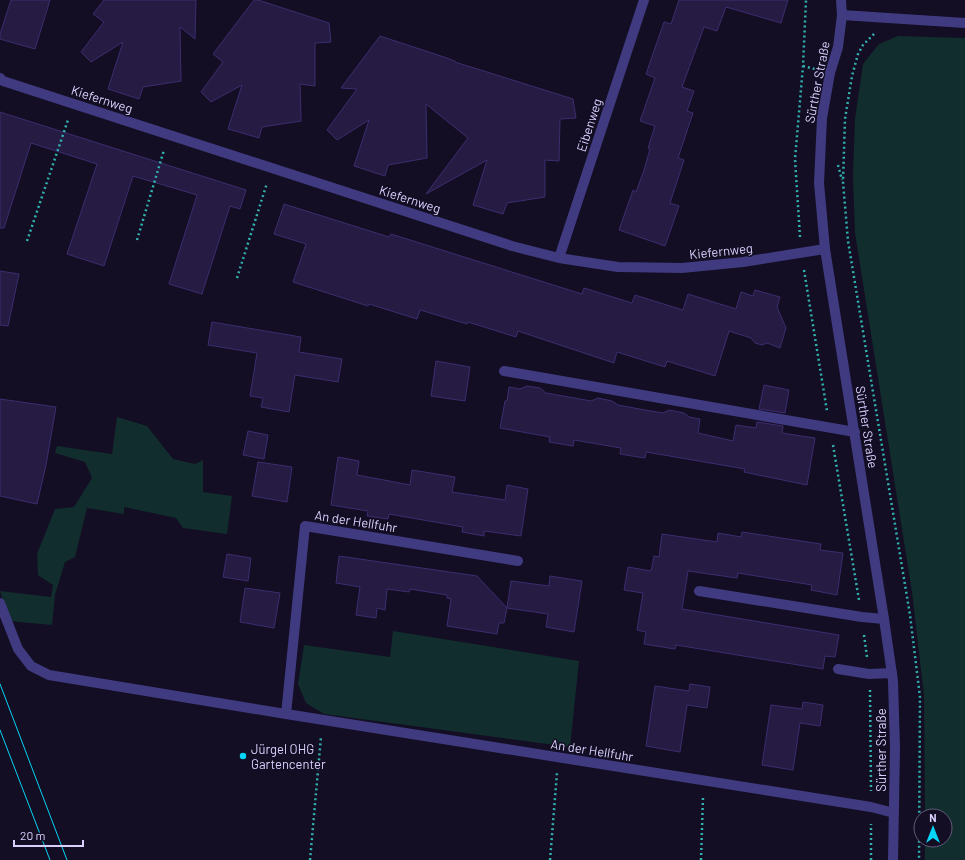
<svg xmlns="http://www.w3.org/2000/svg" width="965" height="860" font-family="Barlow,sans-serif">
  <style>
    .green { fill: #122d2d }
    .building { fill: #251b43; stroke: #3d2d6f }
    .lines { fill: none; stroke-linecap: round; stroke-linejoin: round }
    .path { stroke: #31b2b0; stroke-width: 2.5; stroke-dasharray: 2 3; stroke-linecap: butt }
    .service { stroke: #403a81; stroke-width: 10 }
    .minor { stroke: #403a81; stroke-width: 10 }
    .tertiary { stroke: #403a81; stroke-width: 10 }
    .tram { stroke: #05d4f6; stroke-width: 1 }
    .poi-dot { fill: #05d4f6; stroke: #130e23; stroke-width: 1.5 }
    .labels { text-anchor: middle; stroke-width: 3; stroke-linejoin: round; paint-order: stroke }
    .street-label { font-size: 13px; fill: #d8d1fe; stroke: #130e23 }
    .poi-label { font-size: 13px; fill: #d8d1fe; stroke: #130e23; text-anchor: start }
  </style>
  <rect width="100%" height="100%" fill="#130e23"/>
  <path class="green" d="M898 36 965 38V860H925V840H945V816H925L924 696 912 592 855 233 853 176 855 119 863 64 879 44Z
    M117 417 147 426 173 459 195 464 203 460V492L232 496 227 534 183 528 176 518 124 507V514L87 508 75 557 65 562 55 595 52 625 9 621 0 591 51 597 53 585 38 575 37 554 55 509 74 507 92 478 85 462 55 453 57 446 112 454Z
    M393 631 579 661 570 747 324 714 306 703 298 684 304 645 390 657Z"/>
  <path class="building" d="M11 0H50L35 49 0 39V34Z
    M104 0H196L195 39 180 27 181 81 143 87 139 99 108 89 123 42 91 62 81 52 104 22 93 14Z
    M254 0H258L329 23 331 42 315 43V86L300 84 301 121 262 127 259 138 228 129 242 85 211 102 201 92 223 62 213 54Z
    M679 0H788L781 23 726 7 717 31 704 27 682 87 694 91 687 111 693 113 678 158 684 160 670 203 679 206 665 246 619 230 633 190 636 192 644 170 650 149 648 148 655 126 640 121 655 78 646 74 664 22 671 24Z
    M380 36 444 57 455 61V62L573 99 576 118 560 119 559 161 545 160V197L507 203 503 214 473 205 487 160 426 194 468 138 426 104 427 158 388 165 385 176 354 166 369 120 337 140 327 130 357 89 341 88Z
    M0 112 246 190 240 209 230 206 202 294 169 284 197 195 133 176 104 266 67 254 97 164 31 143 4 228H0Z
    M284 204 389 237 391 234 582 294 584 288 632 303 635 295 683 310 688 294 736 309 741 292 753 296 755 290 780 297 777 307 786 328 780 348 767 343 762 345 755 343 751 338 729 331 715 376 667 361 665 367 617 352 614 363 518 331 516 337 468 322 467 324 420 310 417 319 369 304 368 306 293 282 306 244 274 234Z
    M0 271 19 274 8 326 0 325Z
    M212 322 301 337 299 352 342 359 338 382 295 375 289 412 261 407 263 398 250 396 257 353 208 345Z
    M436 361 470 367 465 401 431 396Z
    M764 385 789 390 785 413 759 409Z
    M527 386 540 388 546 393 580 399 591 401 598 398 612 401 618 405 645 410 663 413 669 410 684 413 689 417 700 419 698 433 733 441 736 425 756 428 757 422 783 426 782 433 815 438 807 485 744 472 745 469 693 460 646 452 645 458 632 456 620 454 621 448 574 440 573 446 549 442 550 437 500 428 505 401H507L509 387 520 389Z
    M0 399 56 407 46 465 37 504 0 496Z
    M248 431 268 435 264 459 243 455Z
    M338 457 359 461 357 475 384 480 410 485 412 470 455 477 452 492 505 500 507 485 528 489 521 536 484 531V536L462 532 463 527 389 514 388 519 367 516 368 511 331 505Z
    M258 462 292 467 287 502 252 496Z
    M742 532 821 544 820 550 843 553 837 595 811 590 812 585 738 573 737 578 688 571 682 609 839 635 835 657 825 656 823 669 676 645 675 649 644 644 646 632 637 630 643 593 624 590 628 567 651 571 654 556 659 557 662 534 717 542 718 533 741 537Z
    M227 554 251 558 248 581 223 577Z
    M339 556 477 576 507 608 504 623H499L497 634 447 626 451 599 447 598V595L410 589 409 592 387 589 385 610 377 608 376 618 356 615 360 587 336 583Z
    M550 576 582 581 574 632 546 627 548 614 507 608 511 581 549 586Z
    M245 588 280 593 274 628 240 622Z
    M690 684 710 687 707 708 687 705 680 752 646 746 655 686 689 691Z
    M803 702 823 705 820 726 800 723 793 770 762 765 771 705 802 709Z"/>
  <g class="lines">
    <path class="path" d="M874 34 863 45 858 54 852 76 845 119 843 182 848 241 910 615 920 697 919 860
      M803 66 815 69
      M838 165 842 180
      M800 237 795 159 803 66 806 0
      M137 240 164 150
      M27 241 68 120
      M804 270 827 411
      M237 278 267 183
      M833 445 859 600
      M864 635 867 657
      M870 690 871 791
      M310 860 321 737
      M550 860 557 773
      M701 860 703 797
      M871 860V824"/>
    <path class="service" d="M842 15 965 23
      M504 371 855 432
      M699 591 862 617 884 619
      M0 603 18 649 31 666 49 675 286 714
      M838 669 869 674 892 673"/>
    <path class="minor" d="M0 78 3 81 512 246 559 258 618 267 682 268 743 262 825 249
      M559 258 644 0
      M518 561 305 526 286 714 871 807 894 813"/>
    <path class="tertiary" d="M841 0 842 15 838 47 830 73 822 118 819 183 825 249 884 619 893 681 895 748 893 860"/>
    <path class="tram" d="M0 684 67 860
      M0 730 50 860"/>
  </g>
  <circle class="poi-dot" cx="243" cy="756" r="4"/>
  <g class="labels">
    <g class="street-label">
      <text transform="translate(817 82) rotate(-79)" y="5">Sürther Straße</text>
      <text transform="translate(102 99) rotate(18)" y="5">Kiefernweg</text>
      <text transform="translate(589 125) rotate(-72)" y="5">Eibenweg</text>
      <text transform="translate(410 199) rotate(18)" y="5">Kiefernweg</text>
      <text transform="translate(721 251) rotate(-6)" y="5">Kiefernweg</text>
      <text transform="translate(867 427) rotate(81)" y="5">Sürther Straße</text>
      <text transform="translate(356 521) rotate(9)" y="5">An der Hellfuhr</text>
      <text transform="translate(592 750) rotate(9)" y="5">An der Hellfuhr</text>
      <text transform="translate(881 750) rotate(-90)" y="5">Sürther Straße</text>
    </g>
    <g class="poi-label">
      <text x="251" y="754">Jürgel OHG<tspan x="251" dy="15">Gartencenter</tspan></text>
    </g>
  </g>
  <g transform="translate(933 828)"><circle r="19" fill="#130e23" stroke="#625c7b"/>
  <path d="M0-3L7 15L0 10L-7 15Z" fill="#05d4f6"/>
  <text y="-6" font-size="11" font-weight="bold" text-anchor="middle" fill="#d8d1fe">N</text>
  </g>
  <path d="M14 840v6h69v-6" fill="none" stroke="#d8d1fe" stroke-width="2"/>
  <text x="20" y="840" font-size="12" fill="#d8d1fe" stroke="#130e23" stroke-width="3" paint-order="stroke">20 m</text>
</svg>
